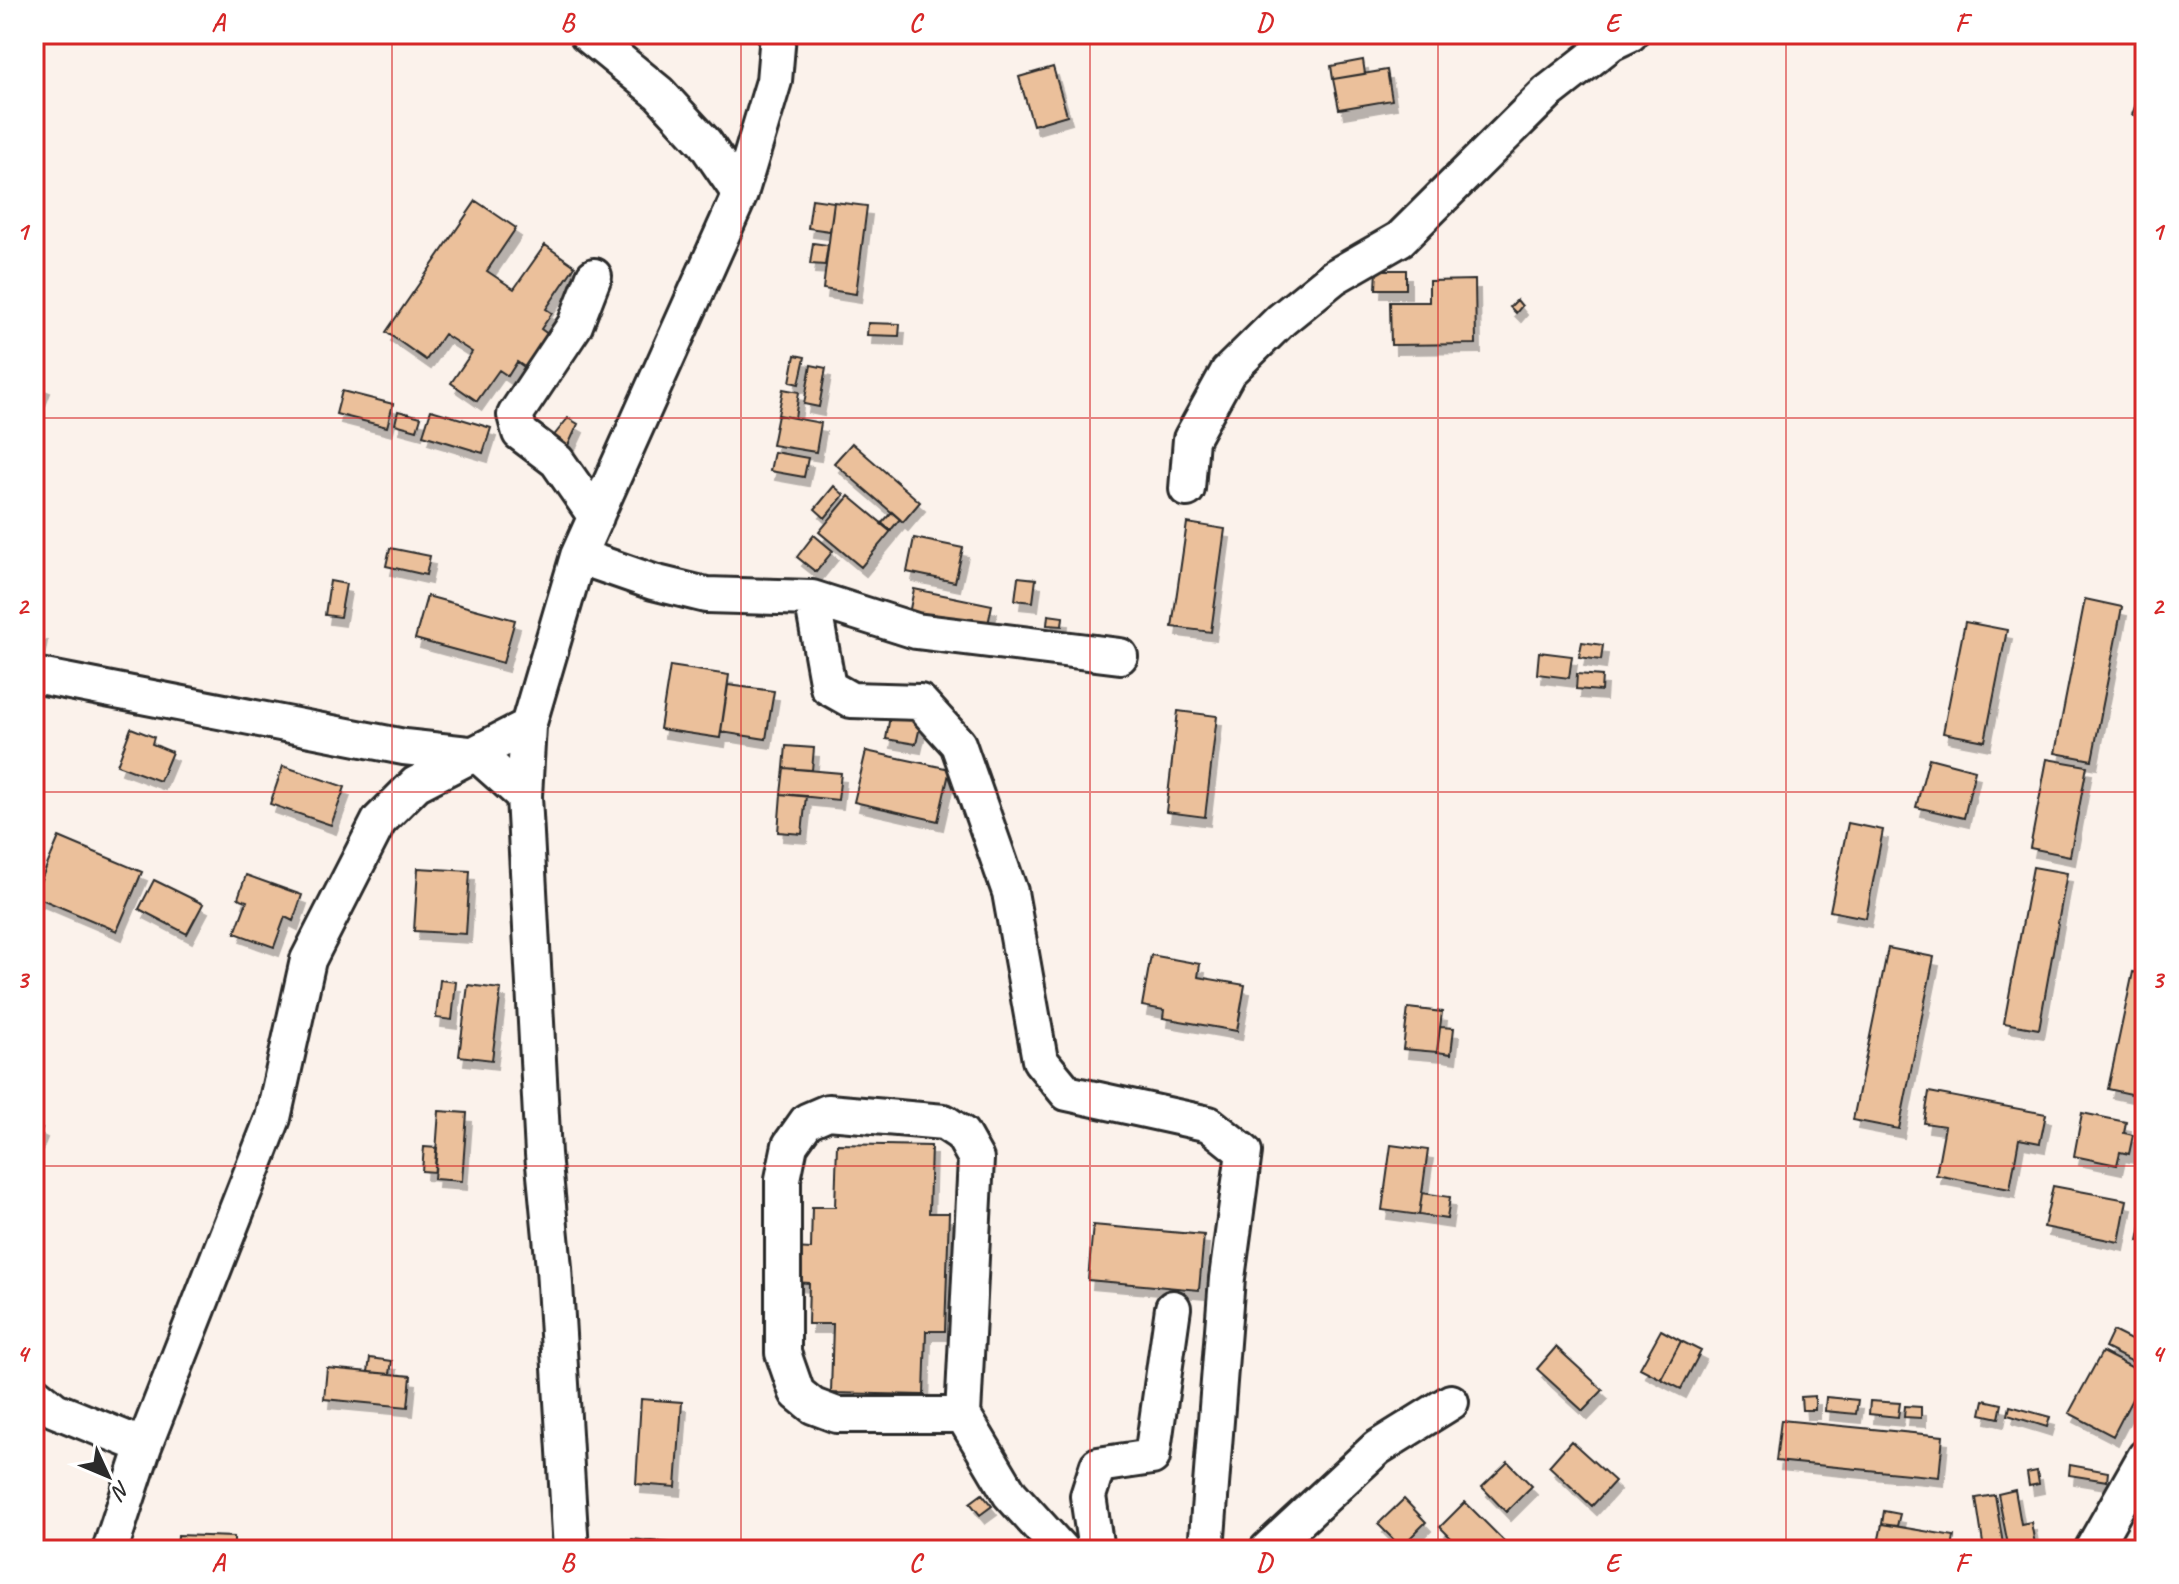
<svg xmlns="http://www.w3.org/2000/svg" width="2179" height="1584" font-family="Caveat,sans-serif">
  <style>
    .building { fill: #ebc09b; stroke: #2b2b2b; stroke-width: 2; filter: url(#shadow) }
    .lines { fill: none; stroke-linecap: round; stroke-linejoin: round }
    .minor-casing { stroke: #2b2b2b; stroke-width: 40 }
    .minor { stroke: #fff; stroke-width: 34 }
    .grid { fill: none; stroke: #d62828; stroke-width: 2; stroke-opacity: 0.55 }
    .neatline { fill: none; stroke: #d62828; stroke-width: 3 }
    .grid-label { font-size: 26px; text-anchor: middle; font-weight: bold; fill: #d62828 }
  </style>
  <defs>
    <filter id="shadow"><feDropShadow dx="5" dy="9" stdDeviation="0" flood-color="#0004"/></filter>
  </defs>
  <rect width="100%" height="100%" fill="#fbf2eb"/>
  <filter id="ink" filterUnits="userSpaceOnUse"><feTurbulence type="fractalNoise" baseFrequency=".0125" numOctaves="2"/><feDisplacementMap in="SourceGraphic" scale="16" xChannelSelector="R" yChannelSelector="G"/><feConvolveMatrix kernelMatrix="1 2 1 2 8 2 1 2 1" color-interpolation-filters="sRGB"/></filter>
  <g filter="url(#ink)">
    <path class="building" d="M1363 60 1365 74 1333 79 1331 66Z
      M1053 67 1067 115 1033 125 1019 77Z
      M1387 70 1392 100 1339 109 1333 79Z
      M2145 79V120L2132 115Z
      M812 199 834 202 830 231 808 228Z
      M476 201 516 228 487 271 514 289 545 245 575 266 546 309 552 313 541 329 549 335 526 368 517 362 508 376 499 370 477 401 451 383 472 352 444 334 426 360 386 332Z
      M834 202 867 206 856 294 823 289Z
      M813 243 828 245 825 265 810 264Z
      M1377 270H1406V289H1376Z
      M1475 280 1476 344 1391 345 1390 302H1429V281Z
      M1517 300 1522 306 1516 313 1510 307Z
      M868 323 900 324 899 336 867 335Z
      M795 355 805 357 799 384 790 382Z
      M811 365 826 368 819 407 804 404Z
      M34 380 45 384 34 413Z
      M783 389 799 392 795 418 778 415Z
      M342 391 393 404 387 427 336 414Z
      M431 410 491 428 483 453 423 435Z
      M398 411 421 417 417 430 395 424Z
      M778 415 821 423 816 452 772 445Z
      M568 418 578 424 566 450 552 438Z
      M852 443 920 502 903 522 834 463Z
      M774 452 808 458 804 477 770 471Z
      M834 486 844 495 825 518 815 509Z
      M849 496 891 531 861 567 819 532Z
      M892 512 900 519 890 531 881 524Z
      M1187 523 1225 529 1211 632 1172 627Z
      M814 535 833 551 816 572 797 557Z
      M914 538 963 548 955 582 907 572Z
      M390 548 430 556 426 575 386 566Z
      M1018 577 1036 579 1033 602 1015 600Z
      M330 581 346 584 340 617 325 615Z
      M914 589 992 605 986 634 908 619Z
      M427 596 515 620 503 663 415 639Z
      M2085 599 2122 607 2092 760 2055 753Z
      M1048 615 1063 617 1062 626 1047 625Z
      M1965 622 2007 630 1985 741 1943 733Z
      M34 631 42 632 36 666 34 665Z
      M1582 642 1603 645 1601 660 1579 657Z
      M1539 652 1572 656 1569 678 1537 674Z
      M670 666 729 675 720 738 660 729Z
      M1577 674 1602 676 1601 691 1576 689Z
      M728 685 774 691 766 739 721 732Z
      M1178 711 1217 716 1205 817 1166 812Z
      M890 716 921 722 916 744 886 739Z
      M131 728 154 737 152 744 172 752 160 781 117 765Z
      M786 746 814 748 812 770 784 768Z
      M866 751 950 769 938 821 854 802Z
      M1929 758 1975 770 1964 818 1916 807Z
      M2047 759 2087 766 2070 856 2030 848Z
      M283 766 345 787 331 825 270 804Z
      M784 768 841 773 838 800 781 794Z
      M781 794 806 796 802 834 778 832Z
      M1848 823 1883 830 1866 918 1830 911Z
      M59 837 142 872 117 931 34 896Z
      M2033 867 2067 873 2039 1029 2004 1023Z
      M418 868 470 871 466 934 414 931Z
      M246 875 302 895 293 921 285 917 274 947 235 933 247 901 238 898Z
      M154 880 203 904 187 934 139 909Z
      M2145 905V944L2137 942Z
      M1888 948 1934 957 1899 1129 1853 1120Z
      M1151 955 1200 964 1198 977 1245 985 1237 1031 1163 1018 1164 1010 1142 1006Z
      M2133 972 2145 975V1097L2108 1089Z
      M440 980 456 982 452 1020 436 1018Z
      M468 985 501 989 492 1060 459 1056Z
      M1408 1008 1442 1012 1437 1052 1403 1049Z
      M1440 1027 1454 1028 1451 1054 1437 1052Z
      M1929 1092 2046 1114 2040 1143 2019 1139 2010 1189 1936 1175 1945 1126 1924 1123Z
      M439 1111 467 1113 462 1181 434 1179Z
      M2082 1113 2126 1122 2124 1133 2133 1135 2129 1154 2120 1152 2117 1165 2074 1156Z
      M34 1125 42 1129 34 1149Z
      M837 1144 931 1146 929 1213H949L945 1331H926L924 1395 831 1393 833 1324H808L809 1283 793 1282 794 1248 811 1249 812 1207H835Z
      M1391 1145 1428 1150 1419 1215 1382 1210Z
      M424 1147 437 1148 435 1172 422 1171Z
      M2053 1186 2127 1200 2119 1242 2044 1227Z
      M1422 1193 1450 1197 1447 1219 1419 1215Z
      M2145 1207V1242L2138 1241Z
      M1093 1225 1204 1235 1199 1290 1088 1280Z
      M1661 1330 1681 1341 1661 1379 1640 1368Z
      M2113 1331 2145 1347V1368L2105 1348Z
      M1681 1341 1701 1351 1681 1389 1661 1379Z
      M1556 1347 1603 1390 1583 1411 1537 1369Z
      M2102 1352 2145 1374 2113 1436 2069 1413Z
      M370 1358 392 1361 390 1374 368 1372Z
      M327 1368 411 1376 408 1407 324 1399Z
      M1815 1396V1410H1802L1801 1397Z
      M1826 1397 1858 1400 1856 1414 1825 1411Z
      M641 1399 682 1402 676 1487 636 1484Z
      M1984 1400 2002 1404 1999 1418 1981 1414Z
      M1870 1401 1900 1403 1898 1417 1869 1414Z
      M1905 1406 1921 1407V1418L1904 1417Z
      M2010 1406 2050 1417 2047 1427 2008 1415Z
      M1781 1420 1943 1436 1939 1477 1776 1461Z
      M1571 1441 1615 1481 1592 1506 1549 1466Z
      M1508 1462 1532 1486 1506 1512 1482 1487Z
      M2070 1465 2108 1472 2107 1481 2069 1475Z
      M2037 1471 2039 1484 2029 1486 2027 1473Z
      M2015 1490 2021 1524 2031 1522 2036 1550H2009L1998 1494Z
      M982 1494 992 1506 980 1515 970 1503Z
      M1995 1495 2004 1550H1984L1976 1498Z
      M1404 1499 1426 1522 1401 1547 1378 1524Z
      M1465 1502 1507 1544 1501 1550H1463L1440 1527Z
      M1884 1511 1900 1514 1897 1526 1882 1524Z
      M1882 1524 1954 1536 1952 1550 1879 1539Z
      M178 1535 234 1537V1550H177Z
      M632 1539 709 1547V1550H631Z
      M1879 1539 1942 1550H1877Z
      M1717 1543 1718 1550H1700V1544Z"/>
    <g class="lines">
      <defs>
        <path id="minor" d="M587 34 659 93 705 143 740 194
          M594 276 575 325 515 415 520 433 557 461 596 517
          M1187 489 1191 439 1228 372 1281 320 1334 277 1400 239 1547 93 1611 43 1630 34
          M578 556 653 582 706 595 812 598 916 631 1120 656
          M812 598 828 687 851 700 920 702 958 744 1010 892 1040 1060 1067 1093 1209 1124 1244 1152 1227 1278 1206 1550
          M34 675 404 747 478 755 524 796
          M34 1393 55 1410 144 1446
          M963 1415H837L813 1406 797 1393 783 1353V1179L790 1145 807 1121 828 1112 944 1122 962 1134 976 1159 963 1415 1010 1494 1061 1550
          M110 1550 144 1446 273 1118 308 960 379 821 416 784 528 726
          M571 1550 554 1268 543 1154 524 796 528 726 578 556 740 194 774 81 778 34
          M1096 1550 1088 1496 1098 1465 1152 1457 1173 1308
          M1267 1550 1377 1448 1451 1402
          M2092 1550 2145 1457"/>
      </defs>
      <use href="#minor" class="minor-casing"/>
      <use href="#minor" class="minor"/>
    </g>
  </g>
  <path class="grid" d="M392 34V1550M741 34V1550M1090 34V1550M1438 34V1550M1786 34V1550M34 418H2145M34 792H2145M34 1166H2145"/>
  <rect width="2179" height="1584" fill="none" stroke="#fff" stroke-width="88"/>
  <g transform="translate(108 1476) rotate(134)" stroke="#ffffff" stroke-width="6" paint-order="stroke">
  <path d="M0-6L14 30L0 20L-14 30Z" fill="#2b2b2b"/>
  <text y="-12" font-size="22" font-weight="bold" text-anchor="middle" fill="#2b2b2b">N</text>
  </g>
  <rect x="44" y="44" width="2091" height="1496" class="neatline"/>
  <g class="grid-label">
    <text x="218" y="31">A</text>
    <text x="567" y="31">B</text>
    <text x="915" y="31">C</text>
    <text x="1264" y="31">D</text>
    <text x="1612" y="31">E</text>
    <text x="1961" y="31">F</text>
    <text x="22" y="240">1</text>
    <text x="2157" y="240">1</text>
    <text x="22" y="614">2</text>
    <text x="2157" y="614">2</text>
    <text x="22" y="988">3</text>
    <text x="2157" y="988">3</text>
    <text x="22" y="1362">4</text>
    <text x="2157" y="1362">4</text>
    <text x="218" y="1571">A</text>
    <text x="567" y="1571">B</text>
    <text x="915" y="1571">C</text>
    <text x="1264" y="1571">D</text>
    <text x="1612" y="1571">E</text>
    <text x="1961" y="1571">F</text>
  </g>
</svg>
